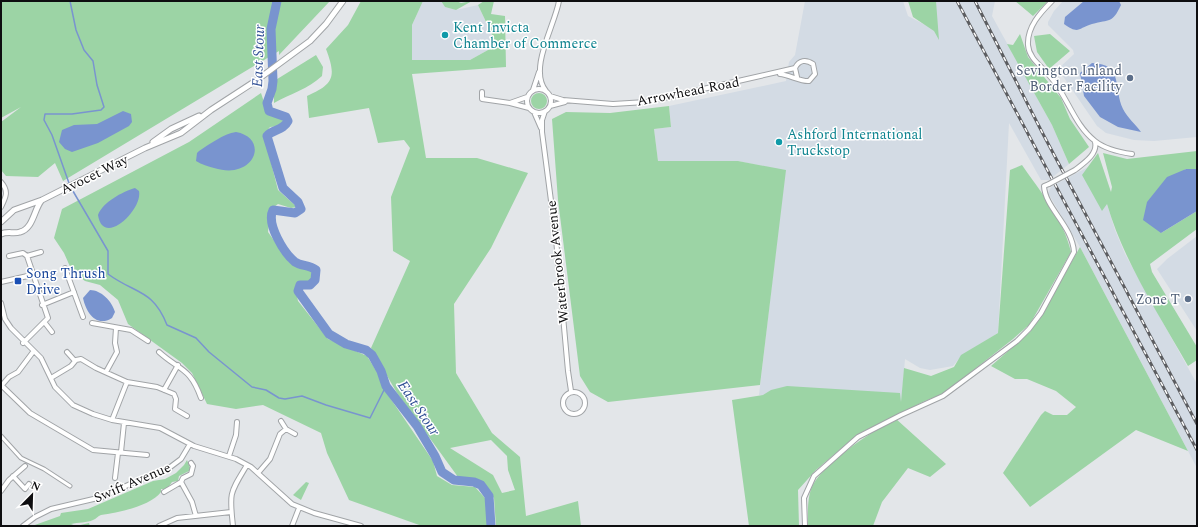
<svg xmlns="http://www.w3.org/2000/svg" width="1198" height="527" font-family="Spectral,serif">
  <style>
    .built { fill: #d3dbe4 }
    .green { fill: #9cd4a5; fill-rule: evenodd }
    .water { fill: #7994cf }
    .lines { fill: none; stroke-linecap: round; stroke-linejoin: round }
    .stream { stroke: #7994cf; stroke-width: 1.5 }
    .river { stroke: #7994cf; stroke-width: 9 }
    .pedestrian-casing { stroke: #a1a4a7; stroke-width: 5 }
    .minor-casing { stroke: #a1a4a7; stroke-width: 6 }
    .tertiary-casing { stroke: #a1a4a7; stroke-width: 7 }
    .pedestrian { stroke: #fff; stroke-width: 3 }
    .minor { stroke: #fff; stroke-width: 4 }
    .tertiary { stroke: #fff; stroke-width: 5 }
    .rail-casing { stroke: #5c5d60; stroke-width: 3 }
    .rail { stroke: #fff; stroke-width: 1.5; stroke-dasharray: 4.5; stroke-linecap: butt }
    .minor-bridge-casing { stroke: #a1a4a7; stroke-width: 6; stroke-linecap: butt }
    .minor-bridge { stroke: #fff; stroke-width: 4 }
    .culture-dot { fill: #0f9aa8; stroke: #fff; stroke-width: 1.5 }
    .service-dot { fill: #5c6f8a; stroke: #fff; stroke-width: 1.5 }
    .transit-dot { fill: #1a4fb4; stroke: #fff; stroke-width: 1.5 }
    .labels { text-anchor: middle; stroke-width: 3; stroke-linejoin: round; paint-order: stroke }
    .culture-label { font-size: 14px; fill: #0d838f; stroke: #fff; text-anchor: start }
    .service-label { font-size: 14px; fill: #4e5e75; stroke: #fff; text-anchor: end }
    .street-label { font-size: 14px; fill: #0e0e10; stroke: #fff }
    .transit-label { font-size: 14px; fill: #164399; stroke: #fff; text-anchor: start }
    .water-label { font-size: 15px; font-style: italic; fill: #2f4e95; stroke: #fff }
  </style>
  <rect width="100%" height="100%" fill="#e3e6e9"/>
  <path class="built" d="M423 1H441L445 7 456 10 478 5 497 45 470 60H412V25Z
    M805 1H903L908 16 929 27 931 1H995L992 16 1052 125 1069 164 1049 180H1041L1009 123 998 333 962 355 953 366 930 370 920 368 905 359 901 406 759 395 785 171 738 161H658L654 129 671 127 669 106 786 81 789 62 795 55Z
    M1063 1H1197V137L1154 141 1134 140 1106 133 1097 126 1058 69 1074 54 1073 50 1048 25V22L1054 11Z
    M1088 167 1107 204 1115 230 1125 254 1197 384V468L1080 247 1048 193 1051 187Z
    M1197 236V331L1157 269 1167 259Z"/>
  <path class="green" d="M1 1H330L279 55V51L63 181 55 163 38 177 6 176 1 170V122L21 107 1 118Z
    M361 1H423L412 25V60H470L497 45 478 5 484 1H494L491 14 505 16 506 67 412 74 426 158H477L528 173 491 248 454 304 456 373 492 433 520 457 526 516 578 501 581 526H496L494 498 477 479 458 477 397 393 371 348 410 261 393 251 391 197 410 148 404 140 378 143 369 108 309 118 307 96C335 84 336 76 326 49L348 25ZM491 440 507 456 508 470 515 490 502 493 493 475 450 448Z
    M441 1H456L461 3 472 1 456 10 445 7Z
    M908 1H936L939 40 934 31 913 17Z
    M1015 1H1048L1033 16Z
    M1020 34 1028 57 1061 98 1070 119 1089 147 1069 164 1052 125 1007 44 1013 45Z
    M1050 34 1070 51 1049 69 1037 52 1034 36Z
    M316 55 323 67 322 76C308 89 290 94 274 103V81Z
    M261 93 268 114 285 121 280 126 270 127 264 135 278 190 297 207 291 208 278 204 270 210 268 232 289 262 312 271V279L308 282 300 281 295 286 298 301 328 339 367 356 380 377 386 392 433 461 437 476 452 485 475 487 485 498 489 526H422L349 500 327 453 321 433 263 405 236 409 207 404 192 373 182 363 128 324 118 300 100 285 85 281 72 271 64 253 54 238 62 209 189 142Z
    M531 101a8 8 0 1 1 16 0a8 8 0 1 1-16 0Z
    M669 106 671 127 654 129 658 161H738L786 170 760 385 608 402 590 392 580 376 558 200 552 119 566 112 610 113Z
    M1197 151V169H1185L1161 233 1197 211V229L1150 264 1152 272 1197 347V360L1188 366C1158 313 1124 262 1107 204L1102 211 1082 175 1098 153 1111 192 1112 187 1103 153 1127 159Z
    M1022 165C1040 191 1064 220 1071 252L1030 324 1013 339 943 394 925 401 857 435 816 470 798 490 799 526H749L732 400 763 395 771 390 787 386 900 393 901 402 904 368 931 376 954 367 961 355 998 333 1010 170Z
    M1080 247 1188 451 1136 430 1030 507 1003 473 1041 415 1045 411 1053 415H1067L1076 407 1056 391 1027 379H1015L991 366 1030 332 1050 300Z
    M895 418 946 464 930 477 908 468 882 502 873 526H808C808 514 807 501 811 489 821 464 872 432 895 418Z
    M187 460 191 470 179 476 178 481 172 482 167 489H161V492C151 506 117 513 101 515 98 516 96 519 93 520 87 523 78 522 71 524L76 526 89 523 90 526H32L60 516 61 513 88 509 153 481 165 479 176 473 184 465Z
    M306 482 309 483 301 500 293 495Z"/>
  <path class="water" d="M1084 1H1119L1121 5C1112 24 1110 19 1092 24 1078 28 1079 35 1064 24L1065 17Z
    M1092 63C1124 64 1113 88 1123 109 1127 117 1136 125 1141 132L1118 127 1100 117 1084 96 1080 73Z
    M123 111 131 114 132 122 129 126 98 143 72 152 65 149 59 142 62 130 74 125 97 124Z
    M236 132C270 138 255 181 214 168 208 166 202 165 196 161L197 153 199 151C210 144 223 134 236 132Z
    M1186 169H1197V211L1161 233 1143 220 1147 202 1167 177Z
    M135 188 139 191C143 210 103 248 98 215 103 202 122 192 135 188Z
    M90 290C101 290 112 301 115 312L112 318C96 328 86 312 83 298Z"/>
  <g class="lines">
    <path class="stream" d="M70 1 76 30 84 50 93 61 97 85 104 107 101 110 72 114H45L44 120 52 135 70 186 108 251V274C135 294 153 289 167 325L196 338 209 352 252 387 266 390 279 398 285 399 302 396 326 405 370 418 386 386"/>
    <path class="river" d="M277 1 271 29 273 81 272 89 267 103 269 111 286 117 288 121C283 131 273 129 267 136L283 188 298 202 301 209 295 213 273 210C266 224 284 253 295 262 301 266 309 265 316 270L315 280 310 285H300L298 291 329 334 346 344 366 350 372 355 381 371 386 386 417 426 435 456 442 472 454 480 474 482 481 485 489 496 491 526"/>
    <defs>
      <path id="pedestrian" d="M1 436 21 458 44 469 70 486"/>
      <path id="minor" d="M1052 1C1040 13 1027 27 1028 45 1029 58 1040 65 1048 74 1067 94 1073 124 1095 141 1105 149 1118 152 1132 154
        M780 74C789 75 802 82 809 81L815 74 813 64C806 59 799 60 795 68L797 77
        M527 101a12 12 0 1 1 24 0a12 12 0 1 1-24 0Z
        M533 90 539 72
        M546 91C528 69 555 25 559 1
        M482 92V99L510 103 529 108
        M550 96 563 100 613 104 646 102 795 68
        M510 103 527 97
        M550 106 565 102
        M545 111 542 120V132L556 239 568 371 571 391
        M534 112 541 128
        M1075 170C1084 163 1098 154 1095 142
        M1 182C9 191 6 197 1 207
        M9 256 23 253 27 256
        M65 268 83 317
        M1 282 32 275
        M1 303 5 319 11 328 41 358 55 387 73 405 93 414 112 420 160 428 194 446 236 459 251 467 292 504 314 513 361 526
        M42 305 74 292
        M45 323 52 332
        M92 323 131 330 148 341
        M23 343 48 318 27 256 41 252
        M67 352 75 361
        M159 352C180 371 190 367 201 398
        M106 372 117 352 115 343 116 328
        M51 378 71 366 76 360 81 359 96 368 127 382 157 387 174 394 176 399 175 409 187 416
        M1 385 30 413 93 450 147 455
        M2 385 9 377 18 372 33 352
        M164 390 178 365
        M563 403a11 11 0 1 1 22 0a11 11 0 1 1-22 0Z
        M112 420 127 382
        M281 421 286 429 295 434
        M121 452 124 423
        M229 456 236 435 237 422
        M258 473 270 459 280 434 286 429
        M13 476 25 489 29 484
        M115 478 118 453
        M181 482 192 502 196 516
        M1 491 9 480 25 466
        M164 492 181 482 183 478 191 474 193 466 191 463
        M23 526 35 517 51 509 102 497 141 479 165 471 181 459 190 444
        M159 526 177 518 231 512
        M233 526C229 492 230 493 247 465
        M292 526 299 508
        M805 526 804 498 814 476 858 437 901 415 943 396 1017 341 1029 329 1041 313 1074 252C1072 225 1045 208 1044 186L1049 184"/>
      <path id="tertiary" d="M153 142 171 129 199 116
        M1 222 14 210 42 200 145 148 181 133 211 110 257 80 310 41 326 24 343 1
        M1 234C7 231 14 234 20 232 33 229 34 210 41 201"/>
    </defs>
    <use href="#pedestrian" class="pedestrian-casing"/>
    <use href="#minor" class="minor-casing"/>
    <use href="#tertiary" class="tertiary-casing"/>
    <use href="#pedestrian" class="pedestrian"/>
    <use href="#minor" class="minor"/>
    <use href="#tertiary" class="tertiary"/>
    <defs>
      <path id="rail" d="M957 1 1197 450
        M975 1 1043 134 1197 424"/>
    </defs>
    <use href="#rail" class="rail-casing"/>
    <use href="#rail" class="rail"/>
    <defs>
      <path id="minor-bridge" d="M1049 184 1075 170"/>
    </defs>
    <use href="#minor-bridge" class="minor-bridge-casing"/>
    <use href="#minor-bridge" class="minor-bridge"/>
  </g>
  <g class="culture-dot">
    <circle cx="445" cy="35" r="4"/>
    <circle cx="779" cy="142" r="4"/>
  </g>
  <g class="service-dot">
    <circle cx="1130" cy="78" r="4"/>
    <circle cx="1188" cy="299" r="4"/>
  </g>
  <rect class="transit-dot" x="14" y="277" width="8" height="8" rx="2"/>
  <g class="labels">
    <g class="culture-label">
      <text x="453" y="32">Kent Invicta<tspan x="453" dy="16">Chamber of Commerce</tspan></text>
      <text x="787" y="139">Ashford International<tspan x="787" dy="16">Truckstop</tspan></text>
    </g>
    <g class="service-label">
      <text x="1122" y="75">Sevington Inland<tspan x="1122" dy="16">Border Facility</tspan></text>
      <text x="1180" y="304">Zone T</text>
    </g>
    <g class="street-label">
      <text transform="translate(688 91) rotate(-11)" y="5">Arrowhead Road</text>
      <text transform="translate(94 174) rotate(-26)" y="5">Avocet Way</text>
      <text transform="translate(557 262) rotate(-96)" y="5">Waterbrook Avenue</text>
      <text transform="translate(132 482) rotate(-23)" y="5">Swift Avenue</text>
    </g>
    <g class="transit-label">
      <text x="26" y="278">Song Thrush<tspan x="26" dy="16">Drive</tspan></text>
    </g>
    <g class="water-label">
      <text transform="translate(258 56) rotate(-88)" y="5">East Stour</text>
      <text transform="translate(419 408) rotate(56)" y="5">East Stour</text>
    </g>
  </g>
  <rect width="1198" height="527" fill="none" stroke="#0e0e10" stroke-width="4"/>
  <g transform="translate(32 495) rotate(23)" stroke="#ffffff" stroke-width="3" paint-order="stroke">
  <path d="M0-3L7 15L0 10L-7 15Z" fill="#0e0e10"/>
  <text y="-6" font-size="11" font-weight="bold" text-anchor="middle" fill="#0e0e10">N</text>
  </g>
</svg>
